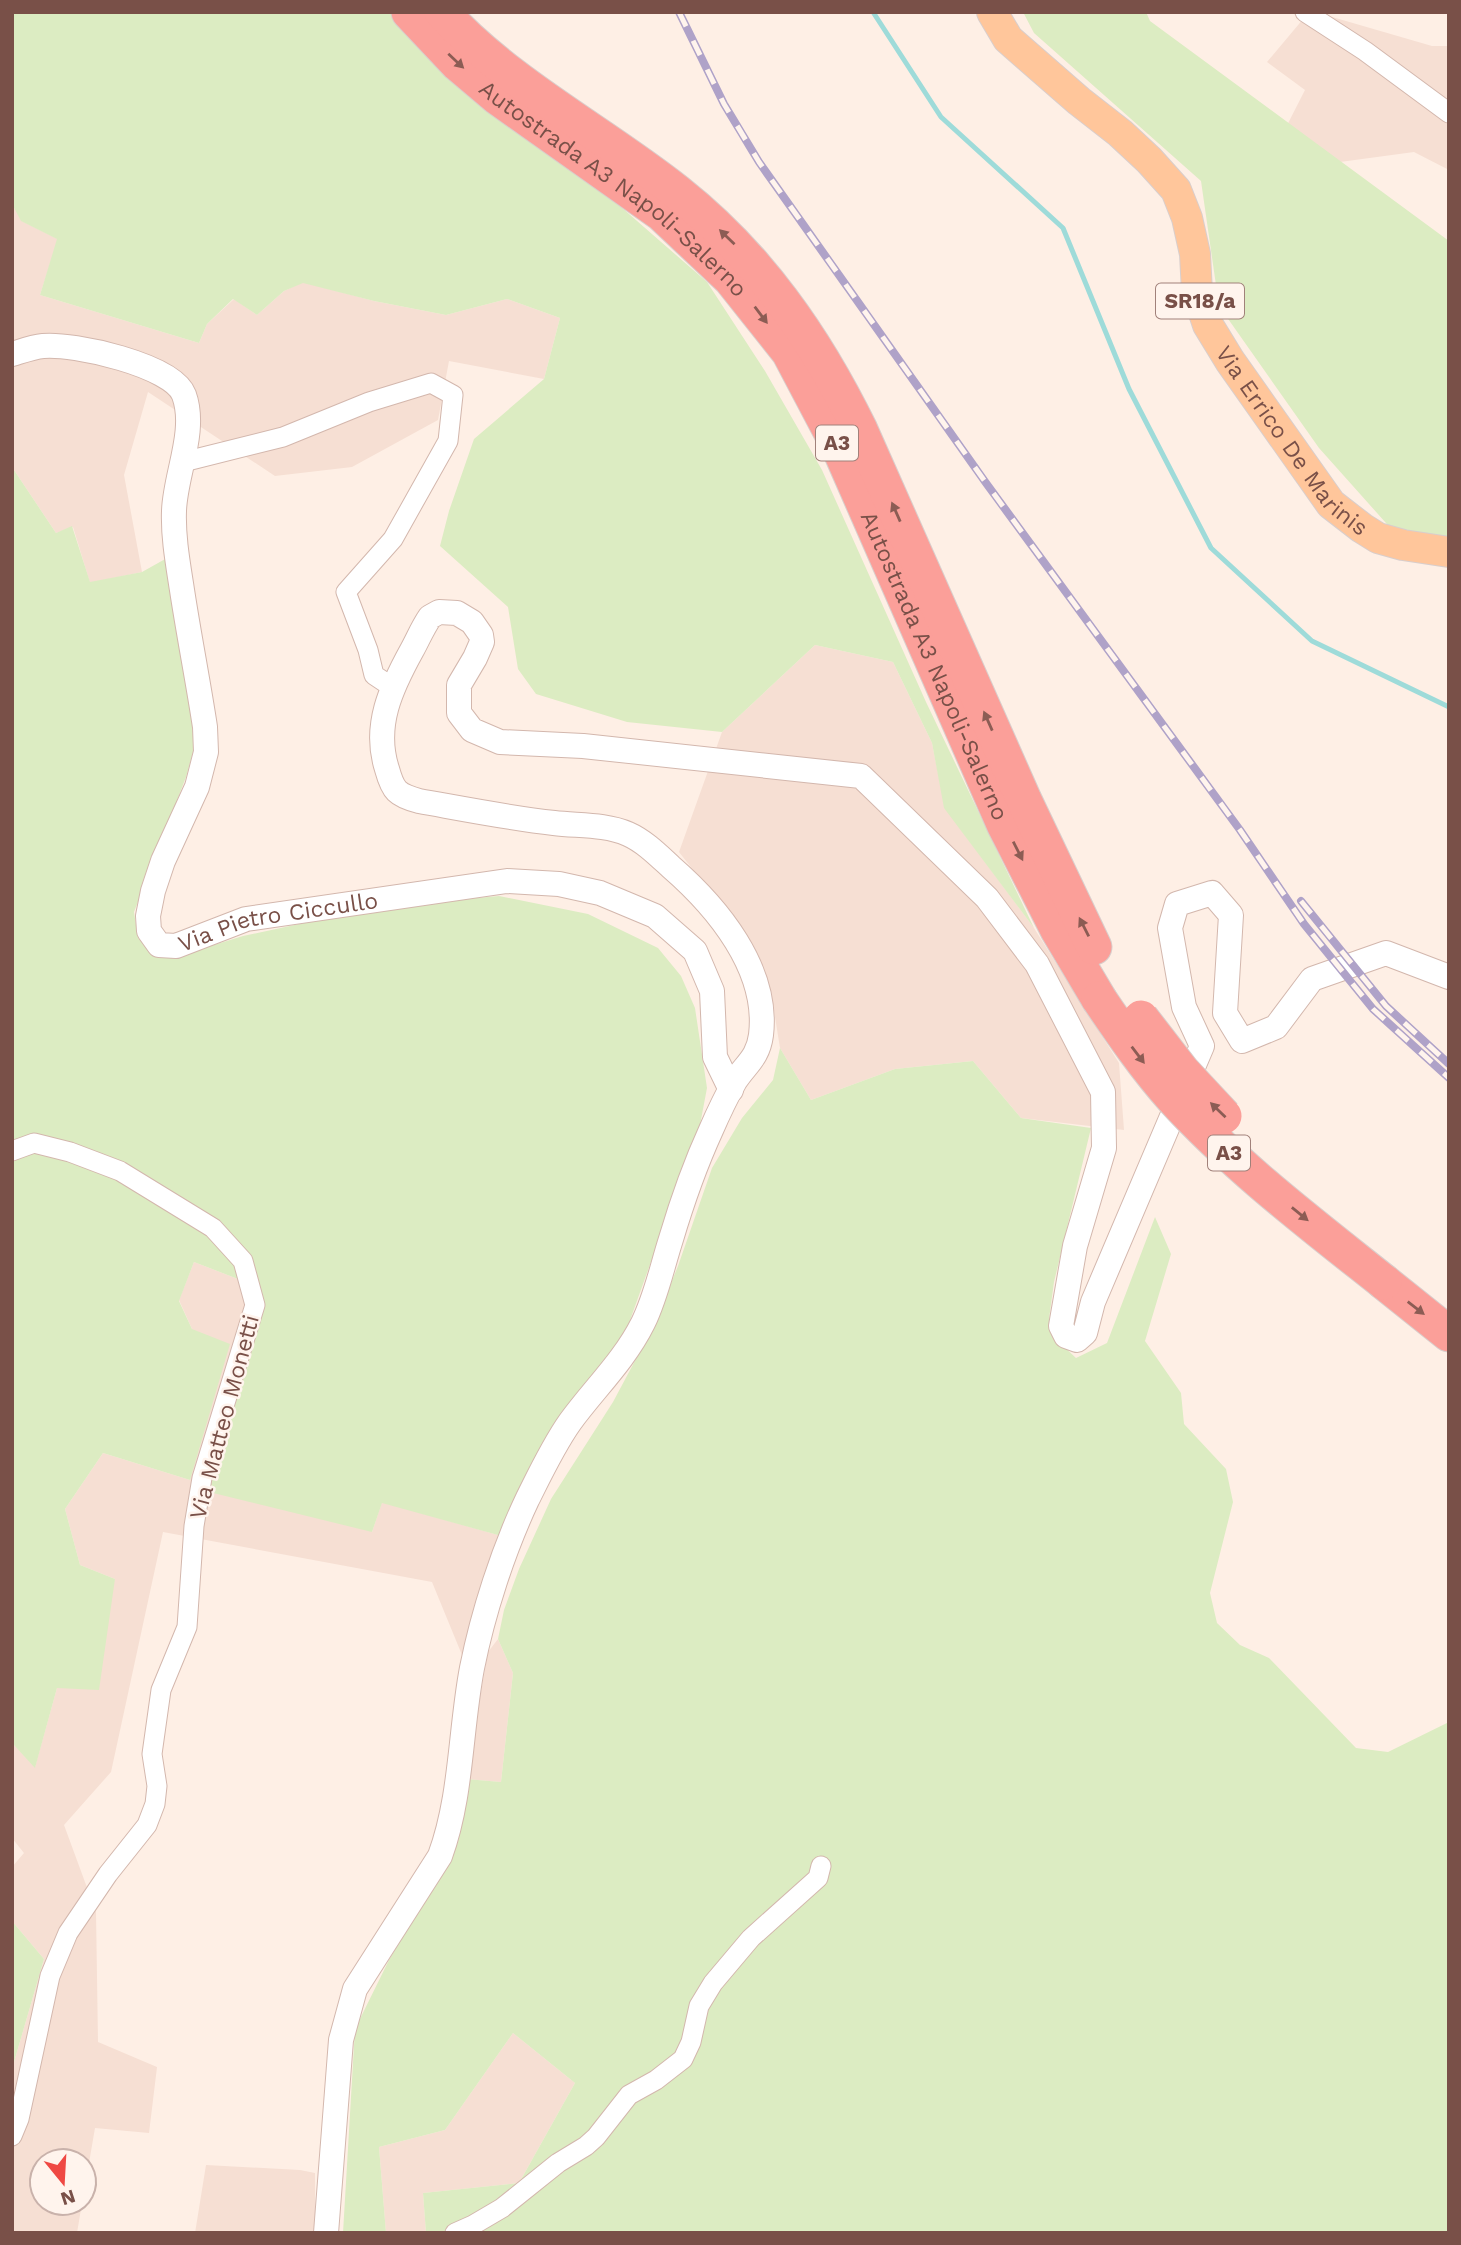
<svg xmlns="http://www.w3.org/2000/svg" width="1461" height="2245" font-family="'Work Sans',sans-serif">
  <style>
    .residential { fill: #f6dfd3 }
    .green { fill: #dcecc2 }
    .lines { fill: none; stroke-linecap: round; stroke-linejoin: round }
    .stream { stroke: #9edbd9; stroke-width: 5 }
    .minor-casing { stroke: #d3b7ad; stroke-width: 21 }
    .tertiary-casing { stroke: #d3b7ad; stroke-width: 26 }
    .primary-casing { stroke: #d9cecc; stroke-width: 32 }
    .motorway-casing { stroke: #d9cecc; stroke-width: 37 }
    .minor { stroke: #fff; stroke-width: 19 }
    .tertiary { stroke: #fff; stroke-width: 24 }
    .primary { stroke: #ffc69b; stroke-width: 30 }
    .motorway { stroke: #fb9f99; stroke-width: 35 }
    .rail-casing { stroke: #afa2c8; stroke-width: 8 }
    .rail { stroke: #fff4ed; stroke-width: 5; stroke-dasharray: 16; stroke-linecap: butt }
    .motorway-bridge-casing { stroke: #d9cecc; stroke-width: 37; stroke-linecap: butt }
    .motorway-bridge { stroke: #fb9f99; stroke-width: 35 }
    .oneway { fill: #8c5c54 }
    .labels { text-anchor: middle; stroke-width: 5; stroke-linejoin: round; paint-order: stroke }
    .shield { fill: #fff4ed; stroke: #a1817a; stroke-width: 2 }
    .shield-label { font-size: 21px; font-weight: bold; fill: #795048 }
    .street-label { font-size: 23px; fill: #795048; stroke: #fff4ed }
  </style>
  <rect width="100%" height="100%" fill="#feefe5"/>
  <path class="residential" d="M1309 12H1315L1432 46H1449V170L1414 152 1303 167 1279 141 1305 90 1267 62Z
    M12 204 22 221 58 239 40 295 199 343 207 324 234 299 257 315 284 291 303 282 374 301 446 315 507 299 560 318 544 379 449 361 438 420 352 467 275 476 148 392 124 475 142 572 90 583 73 527 56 533 12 467Z
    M815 645 893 662 932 743 945 808 1034 928 1119 1063 1124 1130 1021 1118 973 1061 895 1069 811 1100 780 1048 771 992 728 914 679 852 722 732Z
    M194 1262 261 1288 372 1532 382 1502 505 1537 462 1655 432 1582 163 1532 111 1772 64 1825 96 1912 98 2042 157 2067 149 2133 95 2128 84 2192V2161H42V2203H82L77 2233H12V2069L44 1959 12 1921V1867L24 1853 12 1838V1743L35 1767 57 1688 115 1579 80 1565 65 1509 103 1453 190 1480 192 1329 179 1300Z
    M498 1639 513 1673 501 1782 466 1779 488 1652Z
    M513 2033 575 2083 519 2183 423 2193 426 2233H386L379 2147 445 2130Z
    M206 2165 300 2170 315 2173V2233H195Z"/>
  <path class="green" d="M12 12H392L492 109 621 207 707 282 765 371 822 470 926 702 1034 928 944 808 932 743 893 662 815 645 722 732 627 722 536 694 518 669 508 607 440 546 449 511 474 439 544 379 560 318 507 299 446 315 374 301 303 283 284 291 257 315 233 299 207 324 199 343 40 295 57 239 21 221 12 204Z
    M1023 12H1146L1150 21 1449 241V541L1394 532 1319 448 1219 306 1201 181 1034 33Z
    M12 467 56 533 72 526 90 582 142 572 167 558 188 677 195 745 186 777 134 912 138 938 153 954 175 957 243 936 378 907 499 896 588 914 658 948 681 976 695 1008 707 1088 700 1125 624 1337 505 1537 382 1503 372 1532 209 1492 261 1288 194 1262 179 1301 192 1329 230 1344 190 1480 103 1453 65 1509 80 1565 115 1579 99 1690 57 1688 35 1768 12 1743Z
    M780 1048 811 1100 895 1069 973 1061 1021 1118 1091 1128 1054 1282 1049 1319 1061 1344 1076 1358 1107 1343 1155 1217 1171 1254 1145 1341 1181 1393 1184 1424 1226 1469 1233 1502 1210 1593 1217 1623 1240 1645 1269 1658 1356 1748 1388 1752 1449 1722V2233H426L423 2193 519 2183 575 2083 513 2033 445 2130 379 2147 386 2233H343L355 2029 389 1960 458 1842 466 1779 501 1782 513 1673 498 1639 504 1610 519 1569 551 1499 613 1402 653 1327 678 1266 712 1168 742 1118 773 1080Z
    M12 1921 44 1959 12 2069Z"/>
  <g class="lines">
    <path class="stream" d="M873 12 941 117 1063 228 1129 389 1211 548 1312 641 1449 707"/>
    <defs>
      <path id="minor" d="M1305 12 1365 51 1449 113
        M183 462 283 437 369 402 431 383 453 395 448 441 393 539 346 592 368 650 374 675 392 687
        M12 1151 34 1143 70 1152 120 1171 213 1228 243 1261 255 1305 202 1478 194 1526 187 1627 161 1690 152 1754 157 1786 155 1804 147 1825 108 1874 68 1933 50 1976 19 2119 12 2136
        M455 2233 473 2225 502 2208 558 2163 586 2146 596 2137 629 2095 656 2080 683 2059 691 2042 699 2006 713 1983 751 1938 818 1878 821 1866"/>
      <g id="tertiary">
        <path id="s1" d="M12 354C22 351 33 347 43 346 73 343 173 365 184 395 197 431 175 475 174 511 173 537 178 564 182 590 189 636 198 681 205 727L206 752 197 787 163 861 153 891 148 916 149 931 159 945 176 946 246 919 507 881 559 884 600 893 655 916 695 951 712 991 715 1057 731 1090"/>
        <path d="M326 2233 341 2040 355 1989 440 1856C462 1796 460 1731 472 1668 483 1613 503 1551 527 1500 540 1474 553 1446 570 1422 594 1389 624 1361 643 1323 656 1297 662 1267 671 1239 682 1202 695 1165 711 1130 718 1114 726 1097 735 1081 746 1064 758 1058 761 1035 769 969 717 907 671 867 658 855 644 841 628 834 605 824 578 826 554 823 509 818 464 809 419 801 397 795 393 791 387 769 373 726 391 688 412 650 418 639 423 627 430 617L439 612 457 613 472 622 481 635 482 642 475 658 459 685V713L472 730 500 742 583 746 861 776 987 898 1037 964 1103 1092 1104 1148 1075 1246 1061 1326 1066 1336 1077 1340 1085 1333 1093 1302 1202 1046 1184 1007 1170 928 1177 904 1212 893 1231 915 1225 1013 1242 1041 1276 1027 1312 979 1386 953 1449 977"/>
      </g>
      <g id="primary">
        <path id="s2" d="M992 12 1008 39 1079 101 1120 133 1149 160 1176 190 1187 218 1195 254 1197 292 1208 325 1230 361 1331 504 1362 528 1378 538 1403 545 1449 552"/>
      </g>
      <g id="motorway">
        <path id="s3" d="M409 12 458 64 497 97 662 214 731 279 789 352 838 445 1004 824 1058 930 1099 999"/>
        <path d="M442 12C510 86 600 131 677 192 758 256 815 338 860 430L1024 800 1094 947"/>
        <path d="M1384 1282 1449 1334"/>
      </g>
    </defs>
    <use href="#minor" class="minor-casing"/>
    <use href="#tertiary" class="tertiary-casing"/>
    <use href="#primary" class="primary-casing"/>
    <use href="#motorway" class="motorway-casing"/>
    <use href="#minor" class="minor"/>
    <use href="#tertiary" class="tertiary"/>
    <use href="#primary" class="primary"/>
    <use href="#motorway" class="motorway"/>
    <defs>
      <path id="rail" d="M679 12 724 104 759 162 986 483 1240 830 1304 924 1373 1009 1449 1078
        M1301 901 1386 1006 1449 1064"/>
    </defs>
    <use href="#rail" class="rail-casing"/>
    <use href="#rail" class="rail"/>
    <defs>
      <path id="motorway-bridge" d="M1099 999C1122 1033 1146 1068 1173 1098 1236 1167 1311 1224 1384 1282
        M1141 1018 1182 1071 1224 1116"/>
    </defs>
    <use href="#motorway-bridge" class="motorway-bridge-casing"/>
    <use href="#motorway-bridge" class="motorway-bridge"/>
  </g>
  <defs><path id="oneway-solid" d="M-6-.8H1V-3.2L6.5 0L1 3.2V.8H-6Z" transform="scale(1.75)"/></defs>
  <g class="oneway">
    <use href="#oneway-solid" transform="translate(456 61) rotate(43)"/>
    <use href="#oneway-solid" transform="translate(727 237) rotate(-136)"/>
    <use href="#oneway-solid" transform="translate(761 315) rotate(53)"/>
    <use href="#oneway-solid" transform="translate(896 512) rotate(-114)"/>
    <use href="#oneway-solid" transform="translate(988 721) rotate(-114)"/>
    <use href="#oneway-solid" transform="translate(1018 851) rotate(63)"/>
    <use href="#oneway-solid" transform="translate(1084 927) rotate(-117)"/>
    <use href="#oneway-solid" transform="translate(1138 1055) rotate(53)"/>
    <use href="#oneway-solid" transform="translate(1218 1110) rotate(-136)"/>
    <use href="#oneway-solid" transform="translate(1300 1214) rotate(39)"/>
    <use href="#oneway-solid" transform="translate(1416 1308) rotate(38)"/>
  </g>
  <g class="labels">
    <g class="shield">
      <rect x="1156" y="283.5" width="88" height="35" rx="5"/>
      <rect x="816" y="425.5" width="42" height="35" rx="5"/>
      <rect x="1208" y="1135.5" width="42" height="35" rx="5"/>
    </g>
    <g class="shield-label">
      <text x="1200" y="308">SR18/a</text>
      <text x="837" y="450">A3</text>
      <text x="1229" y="1160">A3</text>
    </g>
    <g class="street-label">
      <text dy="8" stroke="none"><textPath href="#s3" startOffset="271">Autostrada A3 Napoli-Salerno</textPath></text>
      <text dy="8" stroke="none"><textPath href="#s2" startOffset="541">Via Errico De Marinis</textPath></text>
      <text dy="8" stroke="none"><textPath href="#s3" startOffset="859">Autostrada A3 Napoli-Salerno</textPath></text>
      <text dy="8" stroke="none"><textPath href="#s1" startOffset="877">Via Pietro Ciccullo</textPath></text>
      <text transform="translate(224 1417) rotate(-75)" y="8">Via Matteo Monetti</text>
    </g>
  </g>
  <rect width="1461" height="2245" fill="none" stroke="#795048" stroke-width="28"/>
  <g transform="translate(63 2182) rotate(162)"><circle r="33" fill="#fff4ed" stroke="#c9b2ab" stroke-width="2"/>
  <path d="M0-5L12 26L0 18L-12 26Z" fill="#ef4843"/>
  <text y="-10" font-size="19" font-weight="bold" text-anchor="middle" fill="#795048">N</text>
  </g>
</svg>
